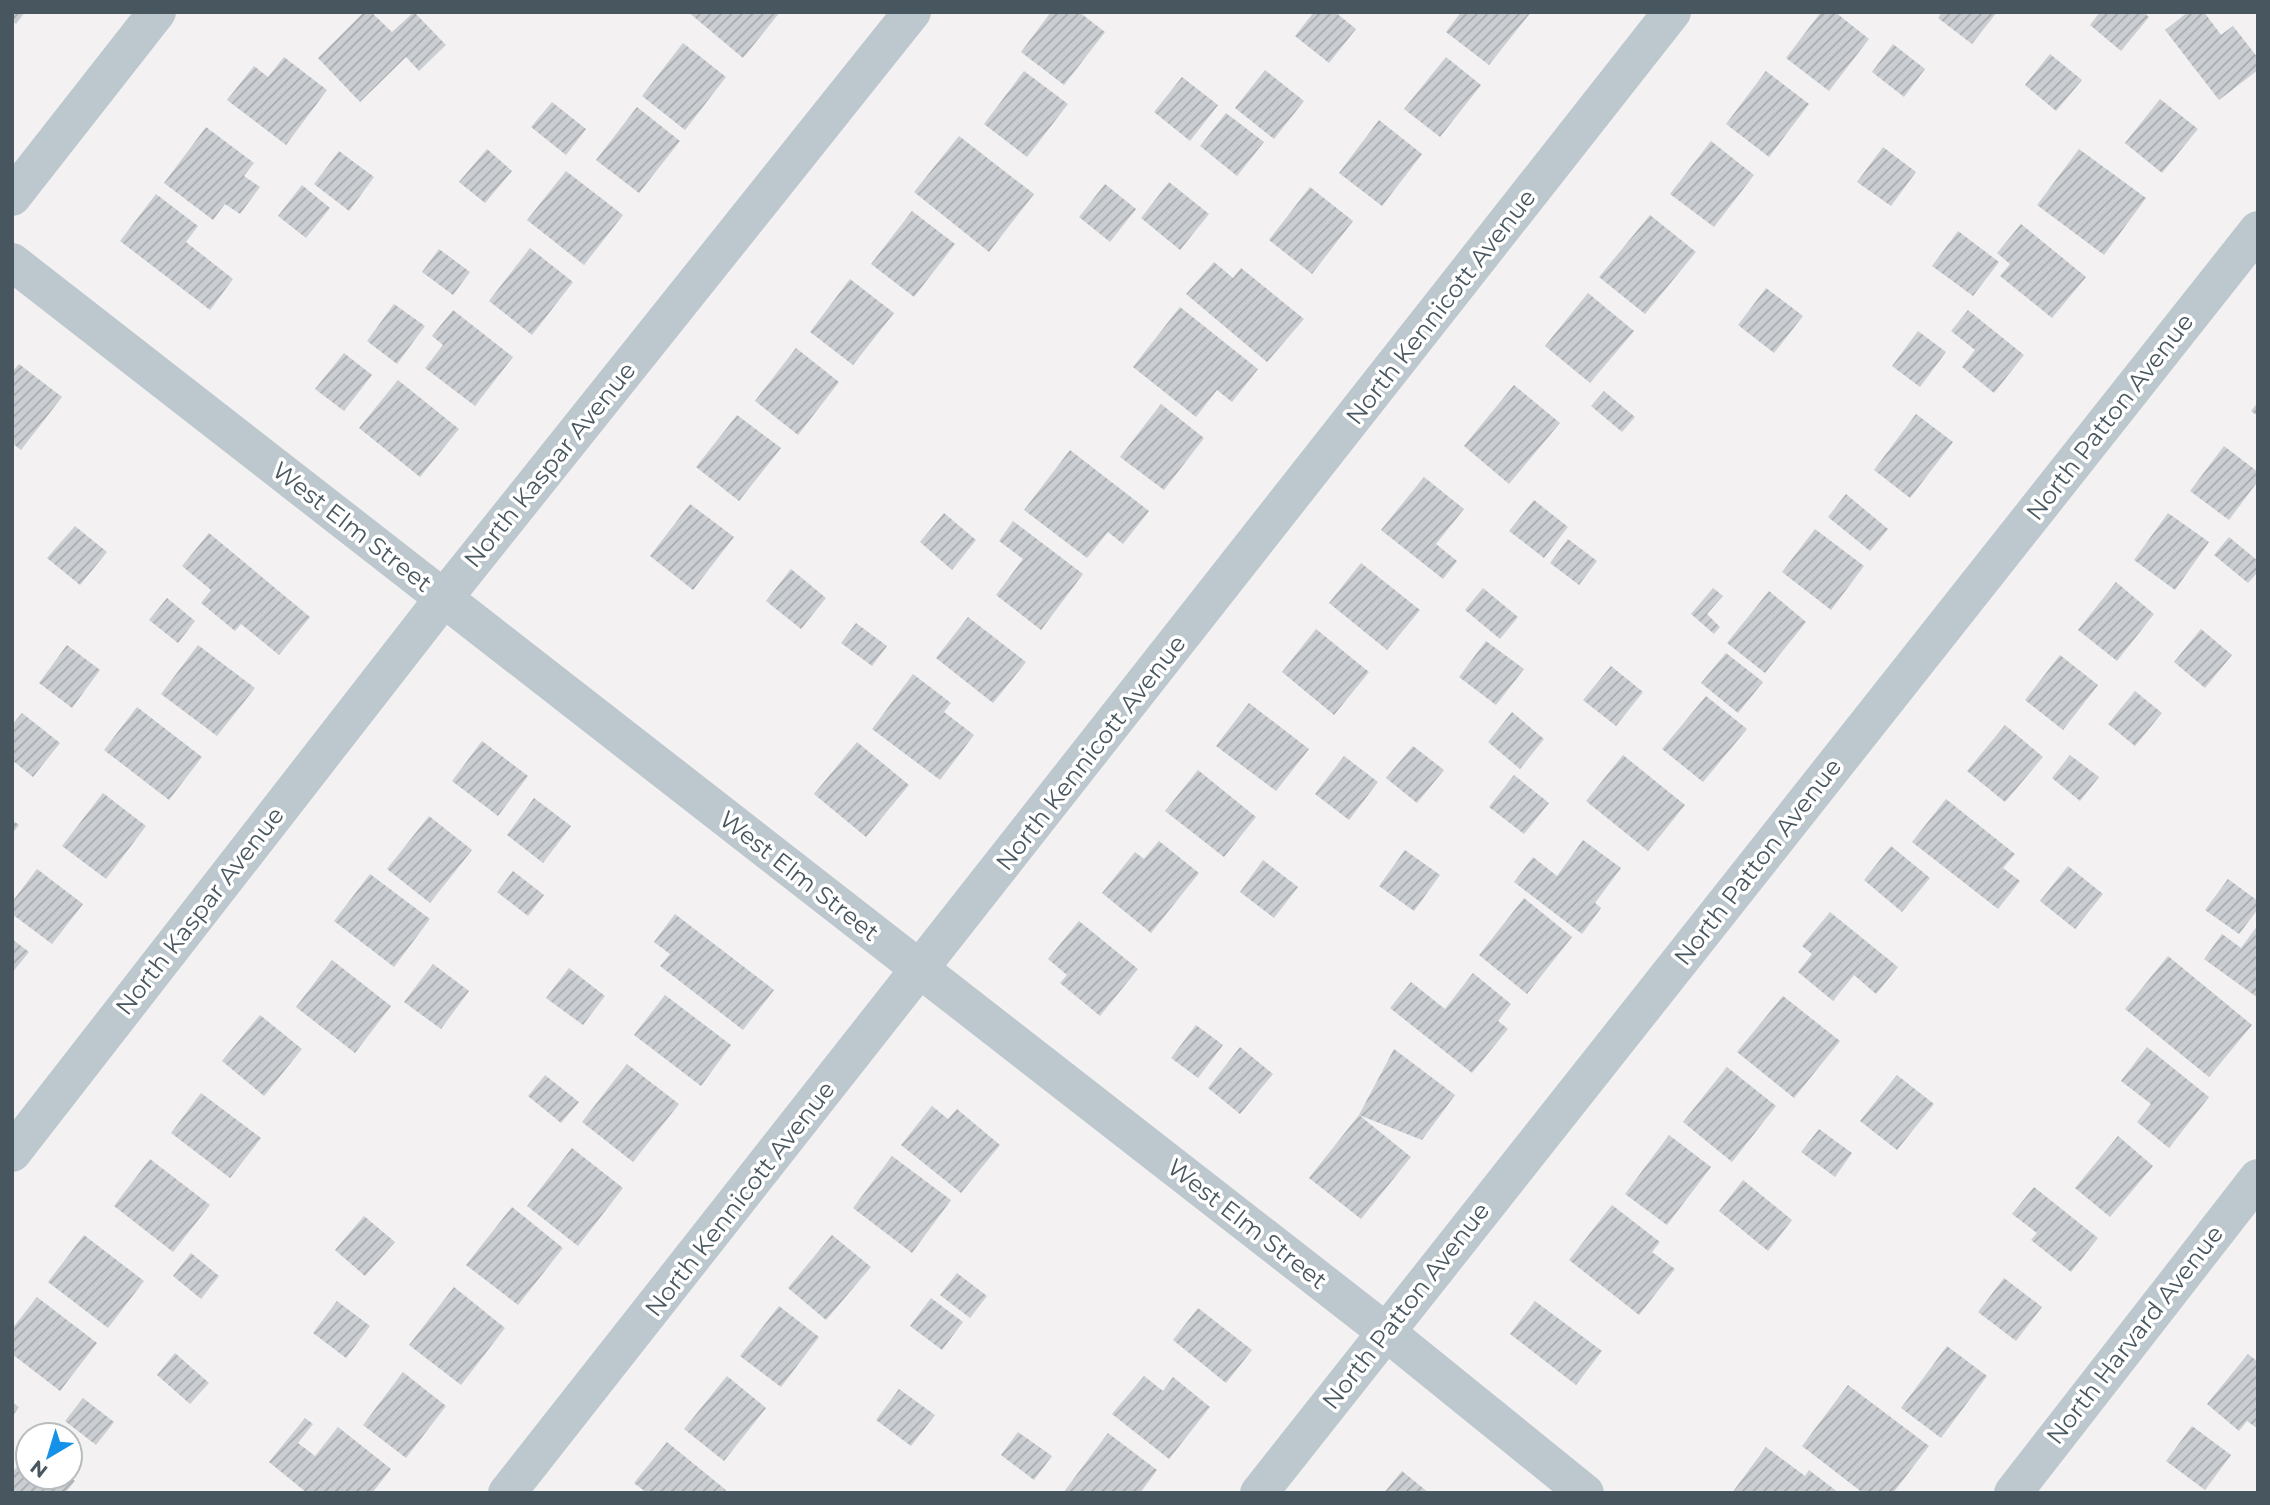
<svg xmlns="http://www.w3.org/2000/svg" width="2270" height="1505" font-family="Montserrat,sans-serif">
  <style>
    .building { fill: url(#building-hatch) }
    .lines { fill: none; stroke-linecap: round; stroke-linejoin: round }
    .minor { stroke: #bcc8ce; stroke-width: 38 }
    .tertiary { stroke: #bcc8ce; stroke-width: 38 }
    .labels { text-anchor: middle; stroke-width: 7; stroke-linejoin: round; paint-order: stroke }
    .street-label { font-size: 24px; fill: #48575f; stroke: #fff }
  </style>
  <defs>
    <pattern id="building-hatch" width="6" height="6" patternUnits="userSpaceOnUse" patternTransform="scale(1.75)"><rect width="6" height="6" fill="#cbcfd3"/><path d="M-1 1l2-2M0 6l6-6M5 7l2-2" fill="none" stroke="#a7abae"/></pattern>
  </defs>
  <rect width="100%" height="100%" fill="#f3f1f1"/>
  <path class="building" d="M12 12H25L16 24 12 21Z
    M364 12H371L392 32 414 12 446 45 419 71 406 57 360 102 318 58Z
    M688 12H780L743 58Z
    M1051 12H1079L1105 32 1064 85 1021 52Z
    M1314 12H1335L1356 29 1329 63 1295 36Z
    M1461 12H1531L1489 65 1446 32Z
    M1821 12H1835L1869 39 1829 91 1786 58Z
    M1942 12H1997L1972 44 1938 18Z
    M2100 12H2143L2149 17 2121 51 2090 25Z
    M2188 12H2204L2221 35 2233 26 2258 58V70L2219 100 2165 30Z
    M683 43 726 77 685 130 642 96Z
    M1893 44 1925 69 1904 97 1872 72Z
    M2050 54 2082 80 2056 111 2025 85Z
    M284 57 327 90 286 145 227 100 254 66 268 77Z
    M1446 57 1481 85 1440 137 1404 109Z
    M1265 70 1304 101 1274 139 1235 108Z
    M1024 71 1068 104 1027 157 984 124Z
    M1766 71 1809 104 1769 157 1726 124Z
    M1182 77 1218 105 1190 141 1154 112Z
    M2160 99 2198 129 2162 173 2125 143Z
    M552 102 586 129 566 155 531 127Z
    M637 107 680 141 639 193 596 160Z
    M1226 113 1264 142 1237 176 1200 146Z
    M1379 120 1422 154 1382 206 1339 173Z
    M206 127 254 163 244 176 260 187 240 214 225 204 213 220 164 183Z
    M959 136 1034 194 989 252 914 192Z
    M1711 141 1754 175 1714 227 1670 194Z
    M1883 147 1916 172 1891 206 1857 182Z
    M487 149 512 171 485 203 459 182Z
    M2079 149 2146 198 2104 255 2037 205Z
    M339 151 374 177 349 211 314 184Z
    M566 171 623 215 584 265 527 220Z
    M1169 182 1209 214 1180 250 1141 218Z
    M1105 184 1136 209 1110 242 1079 217Z
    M302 185 330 208 306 238 278 216Z
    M1310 187 1353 221 1312 274 1269 240Z
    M156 194 198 226 186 242 233 279 210 310 120 241Z
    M912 211 955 244 914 297 871 264Z
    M1650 215 1696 252 1645 314 1599 277Z
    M2021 224 2086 277 2052 318 2000 276 2010 264 1997 253Z
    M1958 231 1999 262 1973 296 1932 266Z
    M530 248 573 282 532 335 489 301Z
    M439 249 470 272 453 295 422 272Z
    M1214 262 1233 278 1241 268 1304 319 1267 362 1186 294Z
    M850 279 894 313 853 365 810 332Z
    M1766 288 1803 316 1774 353 1738 325Z
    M1588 293 1634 331 1590 383 1545 346Z
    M394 304 425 326 397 364 367 341Z
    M1180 307 1258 369 1232 402 1217 390 1196 417 1133 367Z
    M453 310 513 357 475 406 425 368 443 345 432 336Z
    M1968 310 2024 355 1994 393 1962 367 1975 350 1951 331Z
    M1918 331 1946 352 1920 387 1892 366Z
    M796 348 839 382 798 435 755 401Z
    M344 353 372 375 344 411 315 389Z
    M19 364 62 397 21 450 12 443V372Z
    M398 380 459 429 420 477 359 428Z
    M1514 385 1560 423 1509 484 1464 446Z
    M1604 391 1635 417 1622 432 1591 406Z
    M2258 402V416L2251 411Z
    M1161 404 1204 438 1164 490 1120 457Z
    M1916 414 1953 442 1910 498 1874 470Z
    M737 415 781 448 739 501 696 467Z
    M2224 446 2258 472V481L2229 520 2190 491Z
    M1070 450 1149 511 1123 544 1108 532 1087 558 1024 510Z
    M1424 477 1464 509 1436 544 1457 561 1443 579 1381 530Z
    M1846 494 1888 529 1870 551 1828 517Z
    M1534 500 1568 527 1544 558 1509 531Z
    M690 504 734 537 693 590 650 556Z
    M944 513 976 540 952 570 920 542Z
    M2168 513 2209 542 2175 590 2134 560Z
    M1013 521 1083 574 1041 630 996 595 1023 559 999 541Z
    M75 526 107 552 80 585 47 558Z
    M1815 529 1864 566 1831 610 1782 572Z
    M209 533 310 617 279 655 241 624 235 631 201 603 211 590 182 566Z
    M2229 537 2258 561V572L2248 583 2214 555Z
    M1568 539 1597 561 1579 585 1550 563Z
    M1361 563 1420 610 1387 650 1329 603Z
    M791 569 826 598 801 629 766 601Z
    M2116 582 2154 614 2117 661 2078 630Z
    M1483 588 1518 617 1500 639 1465 610Z
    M1713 588 1723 596 1707 614 1720 627 1714 634 1691 614Z
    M1769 591 1806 622 1765 673 1727 643Z
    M167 598 195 621 178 643 149 620Z
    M968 617 1026 662 993 703 936 658Z
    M856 623 887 646 872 666 841 643Z
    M1316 629 1369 672 1334 715 1282 672Z
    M2201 629 2232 655 2205 688 2174 662Z
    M1486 641 1524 669 1496 705 1459 677Z
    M67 645 100 670 72 708 39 683Z
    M198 645 255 688 217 736 161 694Z
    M1726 653 1763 682 1738 713 1701 683Z
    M2060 655 2098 685 2063 730 2025 700Z
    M1611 666 1643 692 1616 726 1583 700Z
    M913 674 951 703 944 712 974 735 940 780 872 729Z
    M2135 691 2162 713 2135 746 2108 724Z
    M1706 696 1747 729 1703 782 1662 749Z
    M1249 703 1309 749 1276 791 1216 746Z
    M137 707 202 757 169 800 104 750Z
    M1512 712 1544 739 1520 769 1488 742Z
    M22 713 60 743 33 777 12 760V725Z
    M2005 725 2043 757 2005 802 1967 771Z
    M482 741 528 776 498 816 452 781Z
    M857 742 909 785 866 837 814 794Z
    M1413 746 1444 770 1417 803 1386 778Z
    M1623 755 1685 805 1648 851 1586 801Z
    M2070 755 2099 777 2080 801 2052 778Z
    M1344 756 1378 782 1349 820 1315 794Z
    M1198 770 1256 817 1224 857 1165 811Z
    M1514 775 1549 803 1524 834 1489 807Z
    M103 793 146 826 106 879 62 846Z
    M534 798 571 826 543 863 507 835Z
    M1946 799 2015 854 2003 868 2020 881 1998 909 1912 842Z
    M429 816 472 850 430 903 387 869Z
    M12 820 19 825 12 834Z
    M1583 840 1621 868 1595 903 1601 908 1582 934 1514 882 1533 857 1557 876Z
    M1159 841 1199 873 1151 933 1102 893 1135 852 1144 859Z
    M1891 846 1930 878 1902 912 1864 880Z
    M1405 850 1440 875 1414 911 1379 886Z
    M1263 860 1298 887 1274 918 1240 892Z
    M2068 866 2103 894 2075 929 2040 901Z
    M37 869 83 904 52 944 12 914V902Z
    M513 871 544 895 528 916 497 892Z
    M370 874 430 919 394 967 334 921Z
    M2228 879 2258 901V909L2239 934 2205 910Z
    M1524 898 1572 937 1527 994 1479 955Z
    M1830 912 1898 967 1876 994 1854 975 1833 1001 1798 972 1812 954 1802 946Z
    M675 914 774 990 743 1030 660 966 670 954 654 942Z
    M1079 921 1138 969 1100 1016 1060 983 1067 975 1048 959Z
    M2258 925V998L2204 959 2222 934 2241 948Z
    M12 939 29 952 12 973Z
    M2168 956 2252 1025 2209 1077 2125 1009Z
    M332 960 391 1006 355 1053 296 1007Z
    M433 964 469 991 441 1029 404 1002Z
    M569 968 605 996 583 1025 546 998Z
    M1473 973 1511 1004 1498 1021 1508 1029 1472 1073 1390 1008 1411 982 1445 1009Z
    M665 995 731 1045 701 1086 634 1035Z
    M1783 996 1840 1041 1794 1098 1737 1052Z
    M260 1015 302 1049 264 1096 222 1061Z
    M1196 1025 1223 1045 1198 1078 1171 1058Z
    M1240 1047 1273 1074 1240 1114 1208 1088Z
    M2147 1047 2209 1097 2169 1148 2137 1122 2151 1104 2121 1081Z
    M1394 1049 1455 1095 1422 1140 1359 1115Z
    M627 1064 679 1104 633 1162 582 1122Z
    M1727 1067 1776 1106 1732 1162 1683 1122Z
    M545 1075 579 1102 561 1123 528 1096Z
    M1897 1075 1934 1104 1897 1150 1860 1121Z
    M201 1093 261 1138 230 1178 171 1133Z
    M932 1106 948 1119 957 1109 1000 1145 961 1193 901 1145Z
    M1359 1115 1411 1157 1361 1219 1309 1178Z
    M1819 1129 1852 1153 1835 1177 1801 1152Z
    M1669 1135 1711 1167 1667 1225 1625 1194Z
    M2118 1136 2153 1166 2110 1217 2075 1188Z
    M572 1148 623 1188 578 1246 527 1206Z
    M892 1156 951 1200 912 1253 853 1208Z
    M150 1159 210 1205 173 1252 114 1206Z
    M1743 1180 1792 1220 1768 1251 1719 1211Z
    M2034 1187 2098 1238 2071 1272 2031 1240 2037 1233 2012 1214Z
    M1612 1205 1660 1242 1652 1252 1675 1269 1639 1315 1569 1260Z
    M512 1207 563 1248 518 1305 466 1265Z
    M364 1216 395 1242 365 1276 335 1250Z
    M84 1235 144 1281 108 1328 48 1282Z
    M832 1235 871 1267 826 1320 788 1288Z
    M191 1253 219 1276 201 1299 173 1276Z
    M957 1273 987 1296 970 1318 940 1295Z
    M2004 1278 2042 1307 2016 1341 1978 1312Z
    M454 1287 505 1328 461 1385 409 1345Z
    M37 1297 97 1343 60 1391 12 1354V1329Z
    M931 1298 963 1322 942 1350 910 1326Z
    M337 1301 370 1326 346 1358 313 1333Z
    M1535 1301 1602 1351 1576 1385 1510 1334Z
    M779 1306 819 1337 781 1387 740 1356Z
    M1198 1308 1252 1350 1226 1383 1173 1340Z
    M1947 1346 1987 1376 1941 1438 1901 1408Z
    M175 1353 209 1383 190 1404 157 1375Z
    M2248 1354 2258 1362V1429L2247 1421 2239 1431 2207 1404Z
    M403 1372 446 1406 406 1458 363 1425Z
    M727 1376 766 1408 724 1461 684 1429Z
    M1144 1376 1163 1391 1173 1377 1210 1407 1169 1459 1112 1414Z
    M1848 1385 1929 1446 1893 1493H1863L1802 1446Z
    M899 1389 935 1415 911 1446 876 1420Z
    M83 1398 114 1422 96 1445 65 1421Z
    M12 1402 19 1407 12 1417Z
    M305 1418 313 1424 298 1443 315 1456 338 1427 391 1469 372 1493H307L269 1462Z
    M2192 1426 2231 1455 2205 1490 2166 1461Z
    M1018 1432 1052 1456 1034 1480 1001 1455Z
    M1108 1433 1157 1470 1140 1493H1063Z
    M667 1442 726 1490 723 1493H647L634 1483Z
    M1766 1447 1805 1476 1809 1470 1839 1493H1732Z
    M28 1453V1477H70L75 1481 65 1493 12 1491V1473Z
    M1402 1471 1429 1493H1384Z"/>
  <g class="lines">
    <path class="minor" d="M12 197 157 12
      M12 262 1386 1332 1585 1493
      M12 1153 443 599 912 12
      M1259 1493 2258 230
      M2013 1493 2258 1178"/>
    <path class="tertiary" d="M507 1493 1672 12"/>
  </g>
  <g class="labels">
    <g class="street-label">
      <text transform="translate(1441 307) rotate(-52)" y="8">North Kennicott Avenue</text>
      <text transform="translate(2110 417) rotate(-52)" y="8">North Patton Avenue</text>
      <text transform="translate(550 465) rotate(-51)" y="8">North Kaspar Avenue</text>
      <text transform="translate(352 527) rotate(38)" y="8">West Elm Street</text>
      <text transform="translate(1091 753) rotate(-52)" y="8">North Kennicott Avenue</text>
      <text transform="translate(1758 862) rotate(-52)" y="8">North Patton Avenue</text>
      <text transform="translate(799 876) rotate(38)" y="8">West Elm Street</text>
      <text transform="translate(200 911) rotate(-52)" y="8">North Kaspar Avenue</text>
      <text transform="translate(740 1199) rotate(-52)" y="8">North Kennicott Avenue</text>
      <text transform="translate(1247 1224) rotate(38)" y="8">West Elm Street</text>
      <text transform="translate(1406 1306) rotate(-52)" y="8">North Patton Avenue</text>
      <text transform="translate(2135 1335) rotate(-52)" y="8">North Harvard Avenue</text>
    </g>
  </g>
  <rect width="2270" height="1505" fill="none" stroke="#48575f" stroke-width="28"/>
  <g transform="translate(49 1456) rotate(218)"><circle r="33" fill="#ffffff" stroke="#b6bcbf" stroke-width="2"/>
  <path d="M0-5L12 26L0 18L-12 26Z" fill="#1591e9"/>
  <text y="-10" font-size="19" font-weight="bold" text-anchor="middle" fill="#48575f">N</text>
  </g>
</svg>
